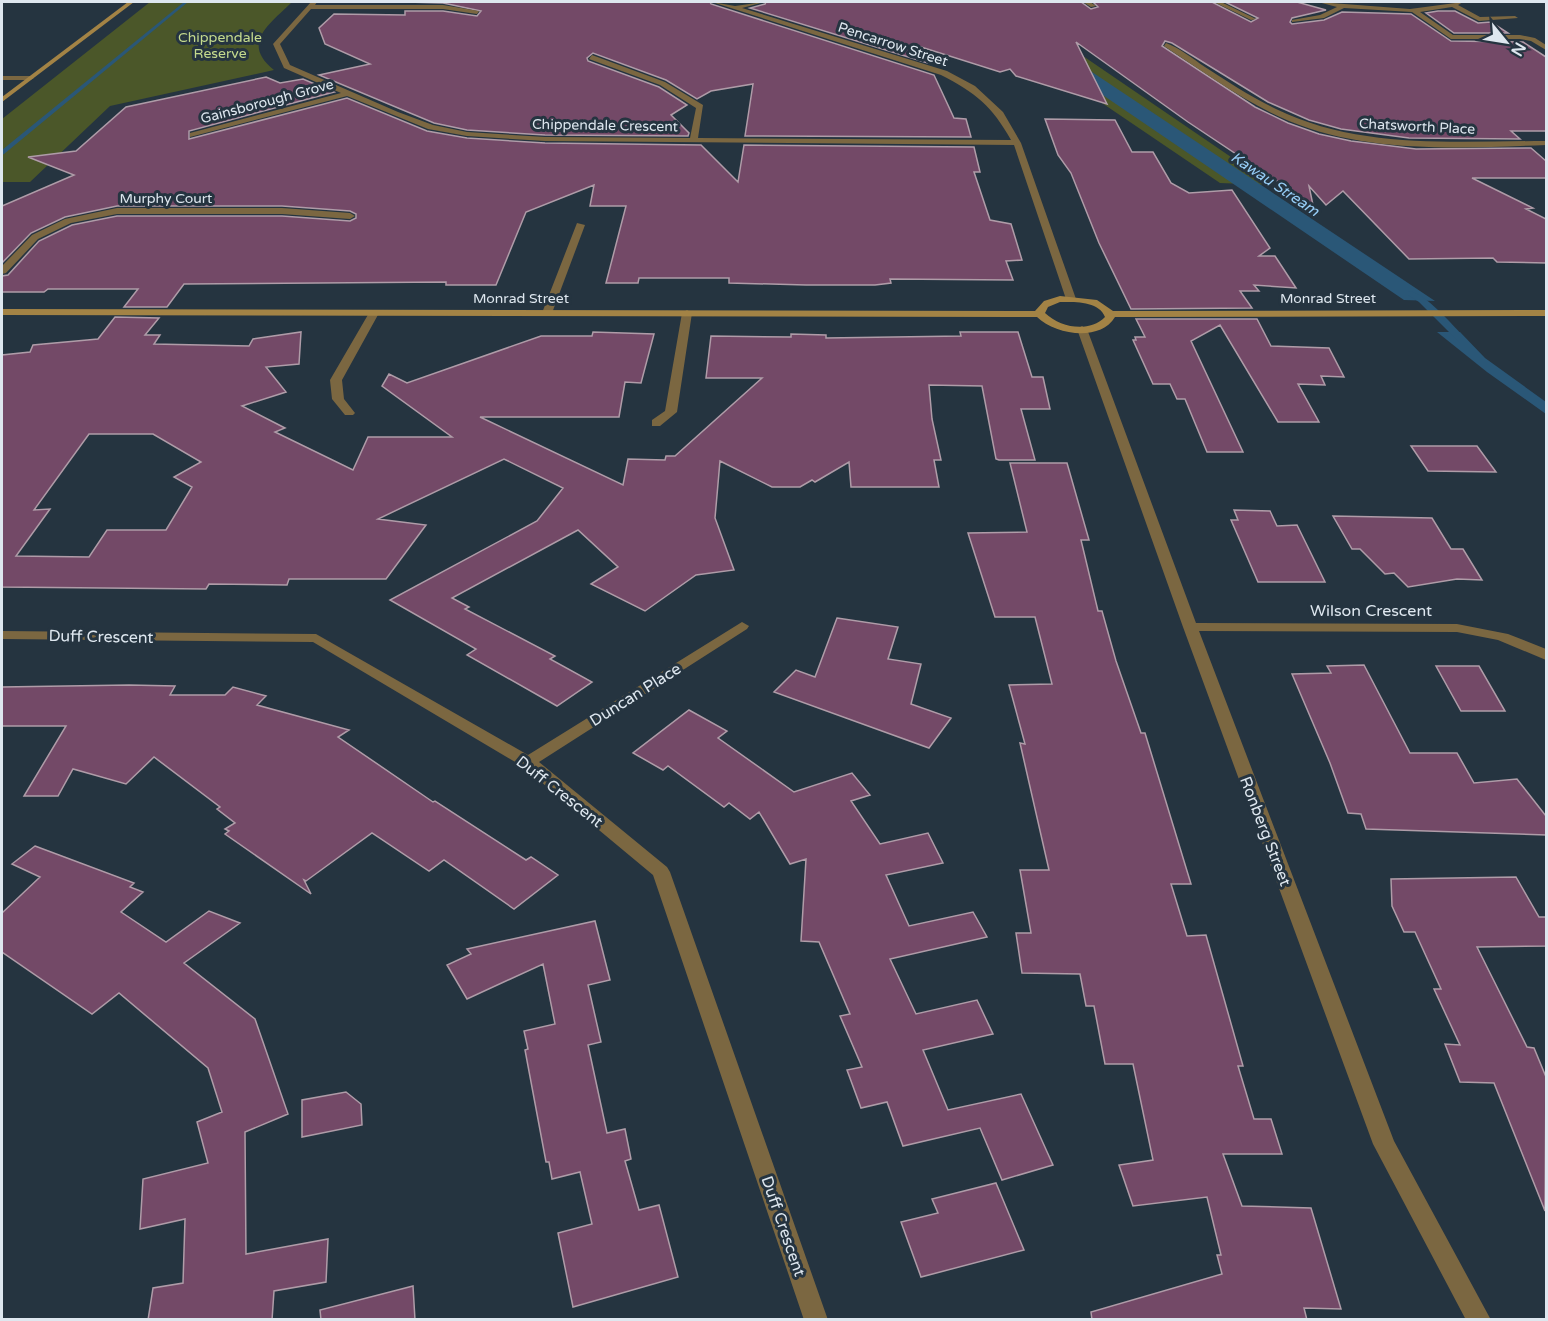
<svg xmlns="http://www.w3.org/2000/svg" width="1548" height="1321" font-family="'Varela Round',sans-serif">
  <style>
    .green { fill: #4b5729 }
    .water { fill: #2a5777 }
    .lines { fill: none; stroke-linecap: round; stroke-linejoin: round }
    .stream { fill: #2a5777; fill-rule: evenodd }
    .building { fill: #734967; stroke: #af9ca8; stroke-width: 1.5; fill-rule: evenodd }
    .street { fill: #7b6741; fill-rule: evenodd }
    .secondary { fill: #a38345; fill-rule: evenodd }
    .labels { text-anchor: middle; stroke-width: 6; stroke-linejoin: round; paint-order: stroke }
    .far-park-label { font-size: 14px; fill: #c4da8d; stroke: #253440 }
    .far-street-label { font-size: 14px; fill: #dee7ef; stroke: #253440 }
    .far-water-label { font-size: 15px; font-style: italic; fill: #96cdf6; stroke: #253440 }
    .street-label { font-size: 16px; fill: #dee7ef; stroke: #253440 }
  </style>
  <rect width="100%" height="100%" fill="#253440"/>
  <path class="green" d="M150 2H292C270 24 240 43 274 70L110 106 30 182H2V119Z
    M953 2H1004L1272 185 1220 183Z"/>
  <path class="water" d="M966 2H987L1435 301 1404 300Z
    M1437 332H1460L1485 358 1546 402V414L1487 372Z"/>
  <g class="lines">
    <path class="stream" d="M184 2H188L4 154 2 155V150Z
      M1408 291C1424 291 1454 327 1466 339V343H1460L1419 302 1408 295Z"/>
  </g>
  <path class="building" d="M406 2H710L711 4 934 75 954 118 966 119 971 137 745 136 753 84 711 91 697 99 666 80 593 53 587 58 588 61 659 87 687 105 671 115 689 133 688 136 545 135 467 130 434 123 319 75 370 64 325 44 319 28 334 14 405 15V11H443L477 16 481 11 443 3Z
    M766 2H1081L1091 9 1098 7 1093 2H1212L1251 22 1258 18 1225 2H1297L1326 10 1292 18 1290 22 1292 24 1324 20 1342 12 1411 14 1451 41 1523 42 1546 57V131H1511L1520 139 1409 138 1341 129 1309 120 1268 102 1172 43 1165 41 1162 46 1255 107 1288 123 1319 134 1351 141 1416 149 1531 148 1546 161V178H1472L1533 208 1526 209 1546 219V263L1497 262 1493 258 1409 259 1343 191 1326 205 1309 186 1313 205 1188 122 1076 42 1107 104 1016 76 1010 69 1000 72 921 47 928 63 750 8 765 4Z
    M1438 11H1455L1478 23 1491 22 1508 33H1454L1426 13Z
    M266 77 280 83 303 79 334 92 189 131V139L347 98 427 131 467 138 545 143 701 145 738 182 744 145 974 147 980 172H974L990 220 1011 224 1022 260 1006 261 1013 280 890 279 891 283 875 285H806L729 283V278H639L638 283H606L626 206H590L594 185 526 212 496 285H446V282L184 284 167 307H124L138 289H48L44 292H2V276L8 275 39 241 72 225 117 216H282L350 221 356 218V214L350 211 282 206H117L65 217 31 233 2 263V206L74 175 28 157 76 151 126 107Z
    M1045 119 1115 120 1132 152H1153L1171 183 1189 193 1232 190 1270 248 1259 256H1275L1296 288 1254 285 1259 291H1240L1252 308 1131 309 1099 243 1071 173 1058 155Z
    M115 317 159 318 145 335H160L154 344 249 346 253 339 301 332 299 364 266 367 286 392 242 406 285 428 275 432 353 470 368 437H452L382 386 389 374 407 383 541 336H592L593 332 654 334 641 383 625 382 619 417H480L623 485 628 459 665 460 666 456H675L762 378H706L711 336 791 337V334L826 335V338L961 336 960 332H1018L1032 377H1043L1050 409H1021L1035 460H999L996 459 982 386 929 385 932 419 941 460H934L939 487H851L849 462 815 482 812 480 800 487H772L720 461 715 518 734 570 696 575 645 611 591 584 618 567 578 530 452 598 469 607 465 609 555 656 550 659 592 682 557 706 467 655 476 649 390 600 537 521 563 488 504 459 378 519 426 525 386 579H289L287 585 209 584 206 589 2 587V355L30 352 33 345 98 339ZM89 434H153L201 462 174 477 192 487 166 530H107L89 557 16 556 50 509 34 510Z
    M1136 319H1257L1271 346 1329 348 1344 377 1321 376 1325 385 1298 384 1319 422H1278L1220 325 1191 341 1243 452H1207L1185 399H1177L1170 384H1153L1133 340H1136L1135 337H1145Z
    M1411 446H1477L1496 472 1428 471Z
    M1010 463H1067L1089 540H1081L1098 611H1102L1116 661 1141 733H1145L1191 884H1171L1187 936 1206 935 1243 1066H1238L1254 1119H1271L1282 1154H1223L1242 1206 1311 1208 1341 1309 1304 1308 1307 1320H1092L1091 1312 1222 1274 1217 1255H1221L1207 1197 1133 1206 1119 1165 1153 1160 1133 1064H1105L1094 1006H1086L1080 974 1022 973 1016 933H1031L1020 870H1049L1020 743 1025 744 1009 685 1052 684 1035 617H995L968 533 1027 532Z
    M1234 510 1270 511 1277 526 1297 525 1325 582H1258L1231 520H1238Z
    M1333 516 1432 518 1451 549H1463L1482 580 1457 579 1408 587 1394 573 1385 574 1360 549H1352Z
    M837 618 898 627 888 659 921 664 911 704 951 718 929 748 774 692 796 670 815 677Z
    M1364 665 1410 753H1457L1474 783 1517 779 1546 816V835L1366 829 1361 814 1348 813 1330 763 1292 674 1331 673 1327 666Z
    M1436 666H1479L1505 711H1461Z
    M129 685 175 686 170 695H225L233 687 266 696 257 705 349 730 338 737 433 802 435 801 526 860 531 857 558 875 514 909 444 860 429 871 372 833 306 881 304 880 311 894 225 834 229 831 225 829 235 823 217 809 220 807 154 757 126 784 73 769 58 796H24L66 726H2V687Z
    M689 710 727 731 718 738 794 792 852 773 870 795 851 801 880 844 928 833 943 863 886 875 909 926 973 912 987 937 890 959 916 1014 977 1000 993 1034 923 1050 948 1110 1021 1094 1053 1165 1002 1180 980 1128 903 1146 887 1102 861 1108 847 1070 862 1067 840 1016 850 1014 819 942 801 941 806 859 790 864 759 812 750 819 729 803 724 807 668 766 663 770 633 753Z
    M35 846 134 883 130 887 143 892 121 912 166 942 209 911 240 923 184 963 255 1019 288 1114 245 1132 246 1254 328 1239 326 1282 274 1291 272 1320H148L153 1288 183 1283 185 1219 140 1229 143 1179 208 1163 197 1122 222 1112 208 1068 119 993 92 1014 2 952V913L40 877 12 864Z
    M1516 877 1539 917H1546V946L1477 947 1527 1047 1534 1048 1546 1077 1545 1211 1494 1083 1460 1082 1445 1044 1460 1045 1434 989H1441L1415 932H1404L1392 906 1391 879Z
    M595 921 610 980 588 985 601 1042 588 1045 607 1133 625 1129 631 1159 625 1161 639 1210 659 1205 678 1277 573 1307 558 1233 592 1224 580 1172 552 1179 549 1162H546L525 1050 528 1049 524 1031 555 1024 543 964 467 999 447 965 471 954 467 949Z
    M346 1092 361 1104 362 1125 302 1137V1100Z
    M996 1183 1024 1250 921 1277 901 1222 938 1213 932 1199Z
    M413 1286 415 1320H321L320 1310Z"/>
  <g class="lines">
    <path class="street" d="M311 2H317L315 5H443L479 11 477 14 443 9H311L280 44 290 65 398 112 433 125 467 132 545 137 690 138 696 108 660 85 589 59 592 55 665 82 703 105 698 138 1011 140C992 106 976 93 941 75L712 2 735 6 764 2 742 8 947 71 975 86 1003 112 1021 143 1076 299 1071 302 1066 299 1014 145 545 141 467 136 428 129 347 96 190 137V133L341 93 284 68 273 44Z
      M1083 2H1090L1096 6 1091 7Z
      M1214 2H1221L1256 19 1251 20Z
      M1318 2 1410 9 1463 2 1458 5 1480 17 1515 16 1518 18 1479 21 1452 7 1420 12 1453 35H1520L1535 38 1546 45V50L1531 41 1520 39H1451L1412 12 1344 8 1324 18 1292 22V20L1320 15 1337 7Z
      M1166 43C1180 48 1193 59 1205 67 1228 82 1251 97 1276 109 1360 150 1456 141 1546 141V145C1462 148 1369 154 1289 121 1244 102 1204 72 1164 46Z
      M2 76H30L34 78 30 80H2Z
      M117 208H282L350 213 355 216 350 219 282 214H117L71 223 38 239 6 273 2 274V266L32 235 65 219Z
      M577 223 585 225 552 313 543 315 542 313Z
      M374 310 379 313 342 380 344 399 355 413 353 415H345L332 399 330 380 369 313Z
      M687 310 692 313 677 412 660 426H652V420L665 411 682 313Z
      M1082 326 1087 329 1196 623 1457 624 1508 634 1546 649V660L1498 640 1457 632 1199 631 1394 1141 1491 1320H1466L1373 1144 1183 627 1077 329Z
      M742 622 749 626 747 629 539 762 667 867 670 872 828 1320H804L653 875 522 766 313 642 2 639V631L316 634 528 755Z"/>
    <path class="secondary" d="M128 2H134L2 102V97Z
      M1060 296 1097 300 1113 311 1546 310V316L1115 317C1100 342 1056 335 1037 317L2 315V309L1035 311 1044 301ZM1060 302C1075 302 1099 301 1105 317 1089 333 1061 328 1045 313L1048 307Z"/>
  </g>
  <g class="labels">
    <g class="far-park-label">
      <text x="220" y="42">Chippendale<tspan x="220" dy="16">Reserve</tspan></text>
    </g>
    <g class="far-street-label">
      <text transform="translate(893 44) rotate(18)" y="5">Pencarrow Street</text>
      <text transform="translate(267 101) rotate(-15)" y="5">Gainsborough Grove</text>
      <text transform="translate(605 125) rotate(1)" y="5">Chippendale Crescent</text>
      <text transform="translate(1417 126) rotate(3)" y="5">Chatsworth Place</text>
      <text x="166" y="203">Murphy Court</text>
      <text x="521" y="303">Monrad Street</text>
      <text x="1328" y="303">Monrad Street</text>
    </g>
    <g class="far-water-label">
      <text transform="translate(1275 184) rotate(34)" y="5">Kawau Stream</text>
    </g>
    <g class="street-label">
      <text x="1371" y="616">Wilson Crescent</text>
      <text transform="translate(101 636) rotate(1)" y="6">Duff Crescent</text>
      <text transform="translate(635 694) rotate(-32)" y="6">Duncan Place</text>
      <text transform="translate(560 791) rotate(38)" y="6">Duff Crescent</text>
      <text transform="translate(1266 831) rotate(69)" y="6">Ronberg Street</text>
      <text transform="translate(784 1226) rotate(71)" y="6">Duff Crescent</text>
    </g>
  </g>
  <rect width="1548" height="1321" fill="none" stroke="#dee7ef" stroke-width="6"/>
  <g transform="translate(1506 42) rotate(120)" stroke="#253440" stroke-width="4.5" paint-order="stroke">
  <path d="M0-4.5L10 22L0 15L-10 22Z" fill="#dee7ef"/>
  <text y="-9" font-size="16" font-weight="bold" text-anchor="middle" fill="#dee7ef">N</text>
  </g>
</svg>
